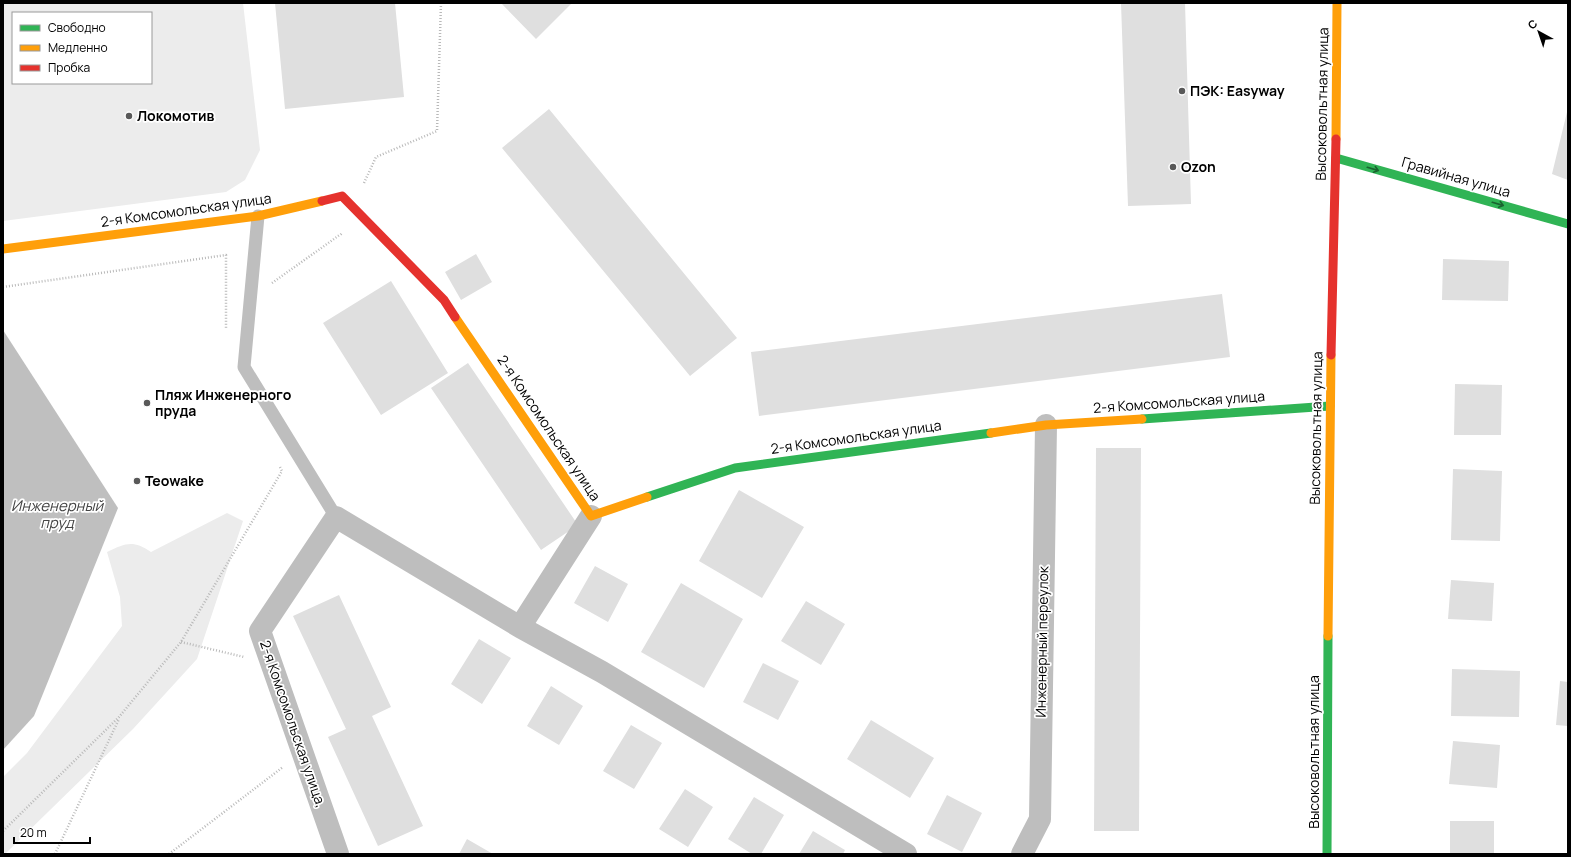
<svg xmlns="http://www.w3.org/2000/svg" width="1571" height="857" font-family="Manrope,sans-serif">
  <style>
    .green { fill: #ececec; fill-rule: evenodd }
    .water { fill: #bfbfbf }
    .building { fill: #dfdfdf }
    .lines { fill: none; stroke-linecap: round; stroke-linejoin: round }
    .path { stroke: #b9b9b9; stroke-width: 2.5; stroke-dasharray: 1 2; stroke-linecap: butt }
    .lane { stroke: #bebebe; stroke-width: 13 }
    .street { stroke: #bebebe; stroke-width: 22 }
    .fast { stroke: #30b455; stroke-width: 9 }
    .slow { stroke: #ff9f0a; stroke-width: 9 }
    .jam { stroke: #e5322d; stroke-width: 9 }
    .oneway { stroke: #1a632f }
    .poi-dot { fill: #595959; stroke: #fff; stroke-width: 1.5 }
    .labels { text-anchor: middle; stroke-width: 3.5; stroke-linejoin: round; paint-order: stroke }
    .poi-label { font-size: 14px; font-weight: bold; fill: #000; stroke: #fff; text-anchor: start }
    .street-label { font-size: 14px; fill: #000; stroke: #fff }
    .water-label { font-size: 15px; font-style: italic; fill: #444; stroke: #fff }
  </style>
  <rect width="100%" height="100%" fill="#fff"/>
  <path class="green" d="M3 3H243L260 150 245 180 226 192 3 221ZM13 13H151V83H13Z
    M227 513 243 521 197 659 133 729 5 854H3V777L27 753 122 626 120 597 107 552C126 543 133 540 151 552Z"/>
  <path class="water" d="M3 330 118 508 34 716 3 750Z"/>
  <path class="building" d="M275 3H395L404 97 285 109Z
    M501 3H572L536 39Z
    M1121 3H1185L1191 204 1128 206Z
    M549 109 737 338 690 376 502 148Z
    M1567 112 1568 113V180L1552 174Z
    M476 254 492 282 461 300 445 272Z
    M1443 259 1509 261 1508 301 1442 300Z
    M391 281 448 373 381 415 323 323Z
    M1222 294 1230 357 759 416 751 352Z
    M468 363 578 525 541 550 431 388Z
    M1455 384 1502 385 1501 435H1454Z
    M1096 448H1141L1139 831H1094Z
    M1453 469 1502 471 1500 541 1451 540Z
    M739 490 804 527 762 598 699 561Z
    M595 566 628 584 608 622 574 603Z
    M1451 580 1494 583 1492 621 1448 619Z
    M681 583 743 619 704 688 641 652Z
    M339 595 391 707 372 716 423 826 378 846 328 737 346 729 293 616Z
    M806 601 845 624 821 665 781 641Z
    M479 639 511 658 482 704 451 684Z
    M763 663 799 681 778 720 743 702Z
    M1452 669 1520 671 1519 717 1451 716Z
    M1560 681 1568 682V726L1556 725Z
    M551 686 583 706 559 745 527 726Z
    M871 720 934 758 910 798 847 759Z
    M631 725 662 743 634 789 603 771Z
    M1453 741 1500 745 1497 788 1449 784Z
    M685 789 713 807 688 847 659 829Z
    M947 795 982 813 962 852 927 834Z
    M754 797 784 815 761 854H752L728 839Z
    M1450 821H1494V854H1450Z
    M813 831 845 850 843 854H799Z
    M467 839 493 854H459Z"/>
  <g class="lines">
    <path class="path" d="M364 183 376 157 437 131 441 3
      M272 283 341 234 342 232
      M3 287 226 255V329
      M181 642 244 657
      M3 831 119 717 181 642 282 471 280 467
      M55 854 119 719
      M169 854 283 767"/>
    <path class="lane" d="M258 216 244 367 336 517"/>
    <path class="street" d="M591 516 520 627 602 672 906 854
      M338 854 260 631 336 517 520 627
      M1022 854 1040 819 1046 425"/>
    <path class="fast" d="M1336 158 1568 224
      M1142 419 1330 406
      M647 497 735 468 991 433
      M1327 854 1328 636"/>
    <path class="slow" d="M1336 139 1337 3
      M3 249 258 216 322 201
      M455 317 591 516 647 497
      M991 433 1046 425 1142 419
      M1328 636 1331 355"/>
    <path class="jam" d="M322 201 342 196 444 300 455 317
      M1331 355 1336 139"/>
  </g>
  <defs><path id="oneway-shaft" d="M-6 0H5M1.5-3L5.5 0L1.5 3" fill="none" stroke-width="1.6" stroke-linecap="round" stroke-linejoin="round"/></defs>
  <g class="oneway">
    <use href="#oneway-shaft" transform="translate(1373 169) rotate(16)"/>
    <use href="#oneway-shaft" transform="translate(1498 204) rotate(16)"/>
  </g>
  <g class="poi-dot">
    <circle cx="1182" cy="91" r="4"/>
    <circle cx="129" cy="116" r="4"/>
    <circle cx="1173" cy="167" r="4"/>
    <circle cx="147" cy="403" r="4"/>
    <circle cx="137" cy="481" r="4"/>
  </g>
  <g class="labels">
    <g class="poi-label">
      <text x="1190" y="96">ПЭК: Easyway</text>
      <text x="137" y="121">Локомотив</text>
      <text x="1181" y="172">Ozon</text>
      <text x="155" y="400">Пляж Инженерного<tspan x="155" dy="16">пруда</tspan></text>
      <text x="145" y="486">Teowake</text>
    </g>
    <g class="street-label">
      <text transform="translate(1322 104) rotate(-89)" y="5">Высоковольтная улица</text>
      <text transform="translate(1456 177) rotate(16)" y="5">Гравийная улица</text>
      <text transform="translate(186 210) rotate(-8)" y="5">2-я Комсомольская улица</text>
      <text transform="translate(1179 402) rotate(-4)" y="5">2-я Комсомольская улица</text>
      <text transform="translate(549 428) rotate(56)" y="5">2-я Комсомольская улица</text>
      <text transform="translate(1316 428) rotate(-89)" y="5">Высоковольтная улица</text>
      <text transform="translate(856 437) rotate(-8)" y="5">2-я Комсомольская улица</text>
      <text transform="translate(1042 642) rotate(-89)" y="5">Инженерный переулок</text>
      <text transform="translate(293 724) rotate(71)" y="5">2-я Комсомольская улица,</text>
      <text transform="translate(1314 752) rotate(-90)" y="5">Высоковольтная улица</text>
    </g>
    <g class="water-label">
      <text x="57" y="511">Инженерный<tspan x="57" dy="17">пруд</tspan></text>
    </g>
  </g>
  <rect width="1571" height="857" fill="none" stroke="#000000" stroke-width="8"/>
  <rect x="12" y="12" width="140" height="72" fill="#ffffff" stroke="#999999"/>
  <rect x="20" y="25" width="20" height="6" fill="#30b455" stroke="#999999"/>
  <text x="48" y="32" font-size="12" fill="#000000">Свободно</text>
  <rect x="20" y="45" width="20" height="6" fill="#ff9f0a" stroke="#999999"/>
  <text x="48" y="52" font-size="12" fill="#000000">Медленно</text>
  <rect x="20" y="65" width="20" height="6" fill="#e5322d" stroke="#999999"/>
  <text x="48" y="72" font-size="12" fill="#000000">Пробка</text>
  <g transform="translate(1539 32) rotate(320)" stroke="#ffffff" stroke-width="3" paint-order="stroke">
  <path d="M0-3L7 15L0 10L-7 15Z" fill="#000000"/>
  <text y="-6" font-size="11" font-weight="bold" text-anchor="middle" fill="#000000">С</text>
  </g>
  <path d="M14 837v6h76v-6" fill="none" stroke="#000000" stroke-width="2"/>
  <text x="20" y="837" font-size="12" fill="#000000" stroke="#ffffff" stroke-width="3" paint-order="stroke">20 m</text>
</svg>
